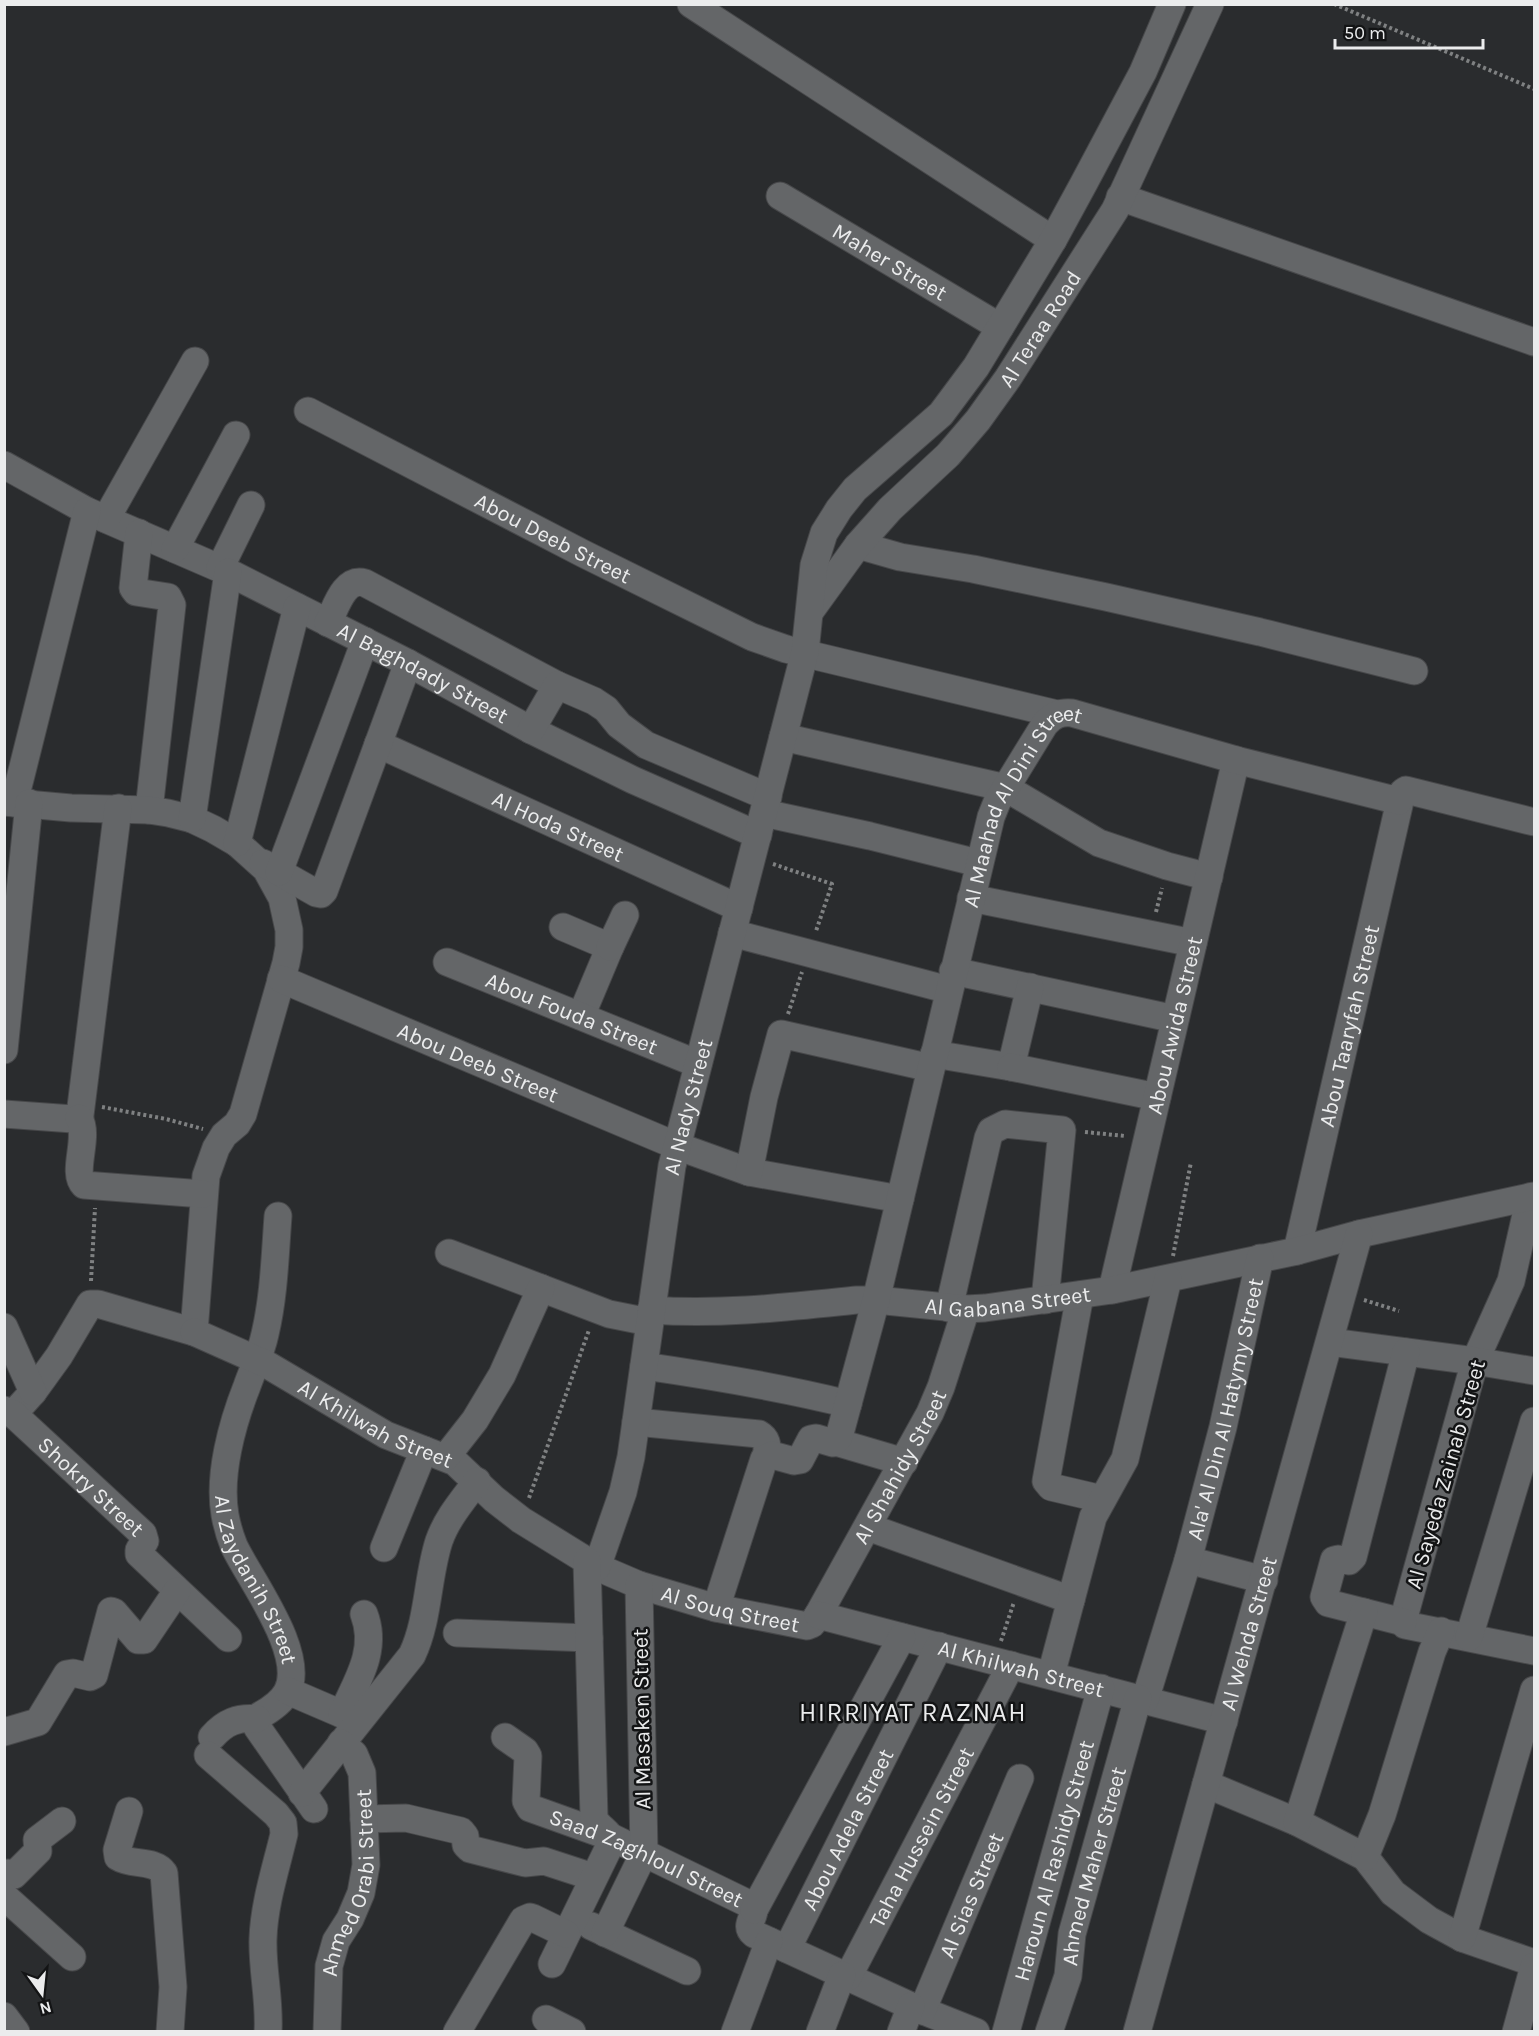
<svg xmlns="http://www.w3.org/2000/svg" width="1539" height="2036" font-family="Karla,sans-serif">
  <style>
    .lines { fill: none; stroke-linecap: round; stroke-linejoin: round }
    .minor-casing { stroke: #47484a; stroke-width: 29 }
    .path { stroke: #7f8182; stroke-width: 4; stroke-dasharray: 3 3; stroke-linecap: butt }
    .minor { stroke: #646668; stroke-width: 27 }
    .labels { text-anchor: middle; stroke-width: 5; stroke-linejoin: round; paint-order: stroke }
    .street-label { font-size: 22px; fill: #ebeced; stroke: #131415 }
    .quarter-label { font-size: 26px; letter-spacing: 1.5px; fill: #ebeced; stroke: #131415 }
  </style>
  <rect width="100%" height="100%" fill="#2a2c2e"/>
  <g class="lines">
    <defs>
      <g id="minor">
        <path d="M691 4 1053 240"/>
        <path id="s1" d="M780 196 1000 327"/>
        <path d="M1120 197 1534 342"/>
        <path id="s2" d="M308 411 584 554 752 637 786 649 1057 714"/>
        <path id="s3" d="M4 465 87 511 228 572 408 663 531 730 633 780 758 835"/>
        <path d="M106 519 195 361"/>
        <path d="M139 533 133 588 136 592 168 597 172 605 149 810"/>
        <path d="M858 545 900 557 973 569 1106 597 1260 632 1414 671"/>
        <path d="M175 549 236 435"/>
        <path d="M220 568 251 505"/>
        <path id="s4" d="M811 610 858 545 890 509 948 455 978 420 1008 378 1115 210 1210 4"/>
        <path d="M328 623C336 607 344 577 365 583L557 685"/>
        <path d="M531 730 557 685 594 701 606 709 619 725 646 745 768 797"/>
        <path d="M783 737 1006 788 1099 843 1167 866 1209 877"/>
        <path id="s5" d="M378 744 739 908"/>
        <path d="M4 802 71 808 149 810 168 813 192 819 213 829 237 843 266 869 282 898 289 930V947L286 963 243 1114 237 1124 224 1135 216 1148 206 1176 194 1332 98 1304H90L59 1356 33 1392 15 1412 9 1413 4 1410"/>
        <path d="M14 803 87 511"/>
        <path d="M764 813 870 836 978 863"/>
        <path d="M192 819 228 572"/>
        <path d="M237 843 297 607"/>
        <path d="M263 863 316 893 321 894 324 891 408 663"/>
        <path d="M279 872 365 641"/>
        <path d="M971 898 1193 943"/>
        <path d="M563 927 610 947 581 1016"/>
        <path d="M732 933 949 990"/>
        <path d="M610 947 625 915"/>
        <path id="s6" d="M447 962 698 1064"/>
        <path d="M953 971 1175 1019"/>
        <path id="s7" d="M281 979 677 1146 749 1172 900 1199"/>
        <path d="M4 1050 29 803"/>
        <path d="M934 1054 1011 1067 1030 987"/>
        <path d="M1011 1067 1157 1097"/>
        <path d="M4 1114 73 1119 80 1115 118 808"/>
        <path d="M79 1118C90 1137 71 1172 84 1185L203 1194"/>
        <path d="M749 1172 764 1097 781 1034 931 1068"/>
        <path d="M1530 1197 1511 1281 1475 1361 1403 1621 1405 1625 1534 1651"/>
        <path id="s8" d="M278 1216C275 1256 274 1296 265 1334 261 1353 253 1369 247 1386 232 1424 218 1475 225 1515 227 1526 230 1536 234 1546 250 1580 307 1654 287 1692 281 1703 270 1710 259 1716L257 1727 314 1809"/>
        <path id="s9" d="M1297 1251 1400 801"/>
        <path d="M449 1253 609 1314 649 1322"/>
        <path id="s10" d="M1112 1290 1236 760"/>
        <path d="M1080 1295 1046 1481 1051 1487 1102 1499"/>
        <path d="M949 1308 988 1138 991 1131 1005 1124 1062 1130 1045 1300"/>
        <path id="s11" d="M651 1310C721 1315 788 1307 857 1300H876L966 1309 985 1308 1112 1290 1297 1251 1359 1234 1534 1196"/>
        <path d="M4 1327 33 1392"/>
        <path id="s12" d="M194 1332 266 1364 386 1435 455 1462 494 1499 521 1520 597 1567 639 1585 716 1608 807 1626 812 1624 818 1615 930 1413 941 1387 966 1309"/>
        <path d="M1330 1342 1475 1361 1534 1371"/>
        <path d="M644 1366C713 1376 780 1387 848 1404"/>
        <path id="s13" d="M12 1413 143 1534 145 1541 139 1550V1554L228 1638"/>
        <path d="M636 1422 759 1434C768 1439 767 1446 767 1456"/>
        <path d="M836 1442 904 1462"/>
        <path d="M446 1457 475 1420 502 1375 541 1288"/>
        <path d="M868 1527 1071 1600"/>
        <path d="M384 1548 424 1450"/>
        <path d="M1188 1560 1264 1580"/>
        <path id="s14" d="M597 1567 623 1492 631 1457 672 1166 805 652 814 565 824 533 839 509 855 489 941 414 976 367 1053 240 1084 183 1143 72 1172 4"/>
        <path id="s15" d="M716 1608 764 1459 772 1455 794 1461 800 1460 811 1439 816 1438 833 1443 839 1437 876 1300 991 817 997 802 1045 724C1053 715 1060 712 1072 713L1236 760 1399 801 1403 792 1406 790 1534 822"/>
        <path id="s16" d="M818 1615 1224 1721"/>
        <path d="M1403 1622 1328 1603 1324 1597 1334 1560 1338 1559 1349 1561 1353 1557 1406 1352"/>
        <path d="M457 1633 589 1638"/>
        <path d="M1469 1637 1534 1421"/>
        <path d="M1051 1675 1093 1517 1125 1459 1168 1279"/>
        <path d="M288 1691 358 1721"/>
        <path id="s17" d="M1145 1700 1188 1560 1223 1427 1260 1258"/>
        <path d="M342 1714C357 1681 378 1650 364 1614"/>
        <path d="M4 1732 38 1722 67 1674 73 1673 90 1677 94 1675 111 1611 114 1612 138 1640H144L177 1591"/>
        <path d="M212 1737C225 1722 238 1717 257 1719"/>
        <path id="s18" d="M505 1737 525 1751 528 1756 526 1801 530 1808 611 1837 749 1904 754 1910C754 1919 744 1926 754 1934L911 2006 976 2032"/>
        <path d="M208 1755 276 1814 283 1823 284 1834C276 1868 264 1904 263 1939 262 1970 270 2000 268 2032"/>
        <path d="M1206 1784 1297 1822 1365 1857 1393 1893 1429 1920 1462 1938 1534 1963"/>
        <path d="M302 1793 412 1655C429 1619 427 1578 439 1541 447 1518 463 1500 477 1481"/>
        <path d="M129 1811 117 1850 118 1857C132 1866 154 1859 164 1873L173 1987 170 2032"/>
        <path d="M364 1819 406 1818 461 1831 465 1836 466 1845 470 1849 525 1863 544 1861 593 1877"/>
        <path d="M1297 1822 1364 1612"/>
        <path d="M1365 1857 1382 1815 1432 1652 1441 1631"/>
        <path d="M4 1876 8 1873 14 1875 38 1851 37 1840 62 1821"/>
        <path d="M4 1896 72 1957"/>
        <path d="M754 1910 902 1637"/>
        <path d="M591 1926 687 1971"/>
        <path d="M605 1933 644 1853 639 1585"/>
        <path d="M1462 1938 1534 1690"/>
        <path id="s19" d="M787 1949 939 1646"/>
        <path d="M552 1964 612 1841C609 1830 597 1828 594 1817L587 1561"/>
        <path id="s20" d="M848 1977 1011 1665"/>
        <path id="s21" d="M922 2011 1020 1778"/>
        <path d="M4 2016 16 2032"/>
        <path d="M546 2019 572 2032"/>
        <path id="s22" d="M327 2032 329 1966 336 1941 350 1919 361 1893 366 1865 362 1773 354 1754 341 1743"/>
        <path d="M457 2032 523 1920 530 1917 533 1918 566 1934"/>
        <path d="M735 2032 769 1941"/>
        <path d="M820 2032 842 1975"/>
        <path d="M901 2032 911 2006"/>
        <path id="s23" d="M1006 2032 1101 1688"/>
        <path id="s24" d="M1049 2032 1068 1976 1072 1934 1138 1698"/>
        <path id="s25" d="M1137 2032 1359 1234"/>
        <path d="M1516 2032 1534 1966"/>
      </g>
    </defs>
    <use href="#minor" class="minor-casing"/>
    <path class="path" d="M1334 4 1534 89
      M773 864 832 884 816 931
      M1156 912 1162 888
      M788 1014 802 972
      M102 1107 166 1119 203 1129
      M1085 1132 1125 1136
      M1173 1256 1191 1162
      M91 1281 95 1208
      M1364 1300 1399 1311
      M529 1498 589 1330
      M1001 1641 1014 1602"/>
    <use href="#minor" class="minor"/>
  </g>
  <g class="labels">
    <g class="street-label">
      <text dy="8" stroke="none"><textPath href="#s1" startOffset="128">Maher Street</textPath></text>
      <text dy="8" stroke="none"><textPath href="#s4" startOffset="364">Al Teraa Road</textPath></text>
      <text dy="8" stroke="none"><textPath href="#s2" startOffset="276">Abou Deeb Street</textPath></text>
      <text dy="8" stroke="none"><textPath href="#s3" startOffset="468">Al Baghdady Street</textPath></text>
      <text dy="8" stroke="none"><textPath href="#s15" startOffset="916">Al Maahad Al Dini Street</textPath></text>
      <text dy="8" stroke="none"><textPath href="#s5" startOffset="198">Al Hoda Street</textPath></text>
      <text dy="8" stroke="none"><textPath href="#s6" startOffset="135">Abou Fouda Street</textPath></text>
      <text dy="8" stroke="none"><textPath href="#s10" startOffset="272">Abou Awida Street</textPath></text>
      <text dy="8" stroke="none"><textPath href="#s9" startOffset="231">Abou Taaryfah Street</textPath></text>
      <text dy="8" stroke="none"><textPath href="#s7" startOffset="214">Abou Deeb Street</textPath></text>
      <text dy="8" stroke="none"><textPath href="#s14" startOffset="470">Al Nady Street</textPath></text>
      <text dy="8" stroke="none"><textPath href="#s11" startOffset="358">Al Gabana Street</textPath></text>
      <text dy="8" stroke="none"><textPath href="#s17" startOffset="302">Ala' Al Din Al Hatymy Street</textPath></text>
      <text dy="8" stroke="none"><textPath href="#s12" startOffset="204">Al Khilwah Street</textPath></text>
      <text dy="8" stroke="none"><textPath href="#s12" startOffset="874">Al Shahidy Street</textPath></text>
      <text transform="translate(1445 1474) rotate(-74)" y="8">Al Sayeda Zainab Street</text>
      <text dy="8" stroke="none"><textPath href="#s13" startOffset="108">Shokry Street</textPath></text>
      <text dy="8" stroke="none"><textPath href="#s8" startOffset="378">Al Zaydanih Street</textPath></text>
      <text dy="8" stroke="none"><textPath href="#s12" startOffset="610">Al Souq Street</textPath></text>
      <text dy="8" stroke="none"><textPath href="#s25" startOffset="414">Al Wehda Street</textPath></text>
      <text dy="8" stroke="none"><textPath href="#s16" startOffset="210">Al Khilwah Street</textPath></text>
      <text transform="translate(641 1719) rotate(-91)" y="8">Al Masaken Street</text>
      <text dy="8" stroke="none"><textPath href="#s19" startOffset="134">Abou Adela Street</textPath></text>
      <text dy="8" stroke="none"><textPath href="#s20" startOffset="158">Taha Hussein Street</textPath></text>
      <text dy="8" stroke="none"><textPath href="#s18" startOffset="210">Saad Zaghloul Street</textPath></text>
      <text dy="8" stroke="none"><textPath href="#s23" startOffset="178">Haroun Al Rashidy Street</textPath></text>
      <text dy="8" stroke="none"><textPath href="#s24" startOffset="172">Ahmed Maher Street</textPath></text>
      <text dy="8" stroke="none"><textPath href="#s22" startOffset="153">Ahmed Orabi Street</textPath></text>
      <text dy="8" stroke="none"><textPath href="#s21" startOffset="126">Al Sias Street</textPath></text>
    </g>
    <g class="quarter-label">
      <text x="913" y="1721">HIRRIYAT RAZNAH</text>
    </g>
  </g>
  <rect width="1539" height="2036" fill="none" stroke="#ebeced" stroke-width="12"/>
  <g transform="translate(42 1994) rotate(165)" stroke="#131415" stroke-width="4.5" paint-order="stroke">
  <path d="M0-4.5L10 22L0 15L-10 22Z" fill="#ebeced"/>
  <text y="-9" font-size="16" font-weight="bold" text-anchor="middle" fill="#ebeced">N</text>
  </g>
  <path d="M1335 39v9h148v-9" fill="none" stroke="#ebeced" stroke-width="3"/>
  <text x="1344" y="39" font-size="18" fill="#ebeced" stroke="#131415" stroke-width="4.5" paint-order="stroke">50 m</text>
</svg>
